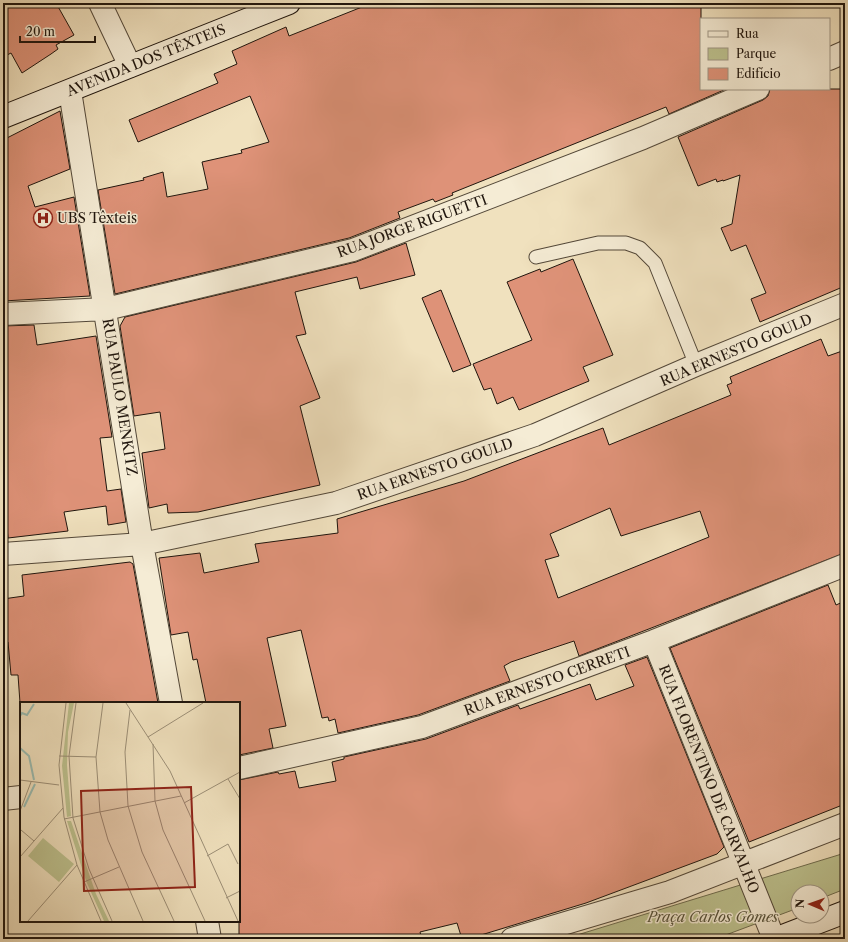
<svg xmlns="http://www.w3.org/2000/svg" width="848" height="942" font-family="'Libre Caslon Text',serif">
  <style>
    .green { fill: #bdc28f; stroke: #6e6c4e }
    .building { fill: #de9278; stroke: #1f150d; fill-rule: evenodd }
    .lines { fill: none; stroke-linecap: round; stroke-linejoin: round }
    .lane-casing { stroke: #534839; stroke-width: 15 }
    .street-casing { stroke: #534839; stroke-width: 24 }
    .secondary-casing { stroke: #1f150d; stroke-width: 24 }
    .lane { stroke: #f5ecd5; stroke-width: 13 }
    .street { stroke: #f5ecd5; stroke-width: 22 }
    .secondary { stroke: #f5ecd5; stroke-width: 22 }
    .labels { text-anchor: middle; stroke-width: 3; stroke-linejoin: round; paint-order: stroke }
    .street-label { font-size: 14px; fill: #1f150d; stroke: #f5ecd5 }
    .poi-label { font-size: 14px; fill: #1f150d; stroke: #f5ecd5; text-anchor: start }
    .park-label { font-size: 14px; font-style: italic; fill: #56523a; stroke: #f5ecd5 }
    .inset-river { fill: none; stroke: #9abdb3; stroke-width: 2 }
    .inset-road { fill: none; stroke: #9c8f77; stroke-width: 1 }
    .view { fill: #8f2418; fill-opacity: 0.15; stroke: #8f2418; stroke-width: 2 }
    .inset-edge { fill: none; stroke: #1f150d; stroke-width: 2 }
  </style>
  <rect width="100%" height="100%" fill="#f0e1be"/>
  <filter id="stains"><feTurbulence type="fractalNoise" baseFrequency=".005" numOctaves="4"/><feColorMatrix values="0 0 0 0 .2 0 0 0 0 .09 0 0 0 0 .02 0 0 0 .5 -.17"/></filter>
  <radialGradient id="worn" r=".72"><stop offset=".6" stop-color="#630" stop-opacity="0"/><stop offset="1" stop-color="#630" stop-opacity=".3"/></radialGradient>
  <path class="green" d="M845 853V889L822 898V892H798V908L715 939H564Z"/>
  <path class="building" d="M3 3H56L74 35 56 45 58 49 51 54 22 73 11 53 3 57Z
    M372 3H701V89H726L669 114 666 107 452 193 453 195 435 202 433 199 398 212 400 218 349 238 115 294 98 190 144 180 143 178 163 172 167 197 208 189 202 162 242 153 241 150 269 142 250 96 138 142 129 120 218 83 214 74 237 64 232 51 286 27 289 36Z
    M770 89H845V286L760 322 751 299 766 293 746 245 731 251 721 228 732 224 740 175 723 181V180L717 182 716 179 698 186 678 137 763 100 768 96Z
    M60 111 70 169 28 186 35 207 74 197 90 296 3 301V140Z
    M406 243 415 275 360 289 357 277 295 292 306 334 296 336 320 398 300 406 320 485 198 512 168 513 167 504 149 508 142 453 165 449 160 412 134 416 120 326 125 317 356 262Z
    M573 259 613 355 583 367 589 381 519 410 513 397 497 404 491 388 484 390 473 364 532 340 507 282 540 269 541 272Z
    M441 290 471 365 453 372 422 298Z
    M34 325 37 345 96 336 112 437 100 438 107 491 121 489 126 522 108 525 106 506 64 512 68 531 8 538 6 518H3V326Z
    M821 339 828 356 845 350V553L579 656 574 641 511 662 504 666 510 681 418 715 338 733 335 719 329 721 328 717 322 718 301 630 267 638 286 726 269 729 273 748 239 755V703H206L197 659 193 660 188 632 171 635 159 558 200 553 204 573 259 562 255 544 338 533 337 519 464 481 603 428 609 445 731 395 727 385 732 383 730 377ZM610 508 621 536 700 511 709 537 558 598 545 560 559 556 550 534Z
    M130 562 133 564 158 703H20L18 675H11L8 642 3 643V599L24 596 22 575Z
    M828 585 836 605 845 601V804L749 842 670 648Z
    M647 657 724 847 717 854 586 903 468 939H462L457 923 420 932 422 939H239V780L278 772 279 774 295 771 299 788 336 781 332 762 344 759V757L426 739 518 705 520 709 590 684 596 700 634 686 625 665Z"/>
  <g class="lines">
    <defs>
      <path id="lane" d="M536 257 598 243H626L640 248 655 263 696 365"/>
      <path id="street" d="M100 3 130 66
        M829 59 845 52
        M70 91 142 544 171 703
        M3 314 106 309 353 250 643 138 758 89
        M3 554 142 544 336 503 535 435 696 365 845 304
        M654 641 774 939
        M239 768 422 727 654 641 845 565
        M3 799 21 797
        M207 921 210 939
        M512 939 670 892 845 824"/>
      <path id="secondary" d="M3 117 289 3
        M775 939 845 912"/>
    </defs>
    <use href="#lane" class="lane-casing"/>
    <use href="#street" class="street-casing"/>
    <use href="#secondary" class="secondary-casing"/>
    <use href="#lane" class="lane"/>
    <use href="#street" class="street"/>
    <use href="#secondary" class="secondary"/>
  </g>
  <defs>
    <symbol id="hospital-ring" viewBox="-11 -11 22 22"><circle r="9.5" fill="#f5ecd5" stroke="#8f2418" stroke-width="1.5"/><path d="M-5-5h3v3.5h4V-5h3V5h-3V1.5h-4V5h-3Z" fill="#8f2418"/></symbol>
  </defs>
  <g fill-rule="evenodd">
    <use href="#hospital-ring" x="32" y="207" width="22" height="22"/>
  </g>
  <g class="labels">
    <g class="street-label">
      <text transform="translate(146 60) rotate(-22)" y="5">AVENIDA DOS TÊXTEIS</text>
      <text transform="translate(412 226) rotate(-20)" y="5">RUA JORGE RIGUETTI</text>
      <text transform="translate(736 350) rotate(-23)" y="5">RUA ERNESTO GOULD</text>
      <text transform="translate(120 397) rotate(81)" y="5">RUA PAULO MENKITZ</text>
      <text transform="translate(435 469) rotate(-19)" y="5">RUA ERNESTO GOULD</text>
      <text transform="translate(547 681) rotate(-20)" y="5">RUA ERNESTO CERRETI</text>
      <text transform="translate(709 779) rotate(68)" y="5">RUA FLORENTINO DE CARVALHO</text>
    </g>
    <g class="poi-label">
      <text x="57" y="223">UBS Têxteis</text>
    </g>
    <g class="park-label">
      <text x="713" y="922">Praça Carlos Gomes</text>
    </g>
  </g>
  <g transform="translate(20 702)">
    <rect width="220" height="220" fill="#f0e1be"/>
    <path d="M49 1H54L48 30 47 63 51 114 47 115 42 64ZM47 119H51L76 192 89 219H84L66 179ZM23 136 54 162 39 180 8 154Z" fill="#bdc28f"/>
    <path class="inset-river" d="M0 14 2 11 7 13 14 2M0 46 9 54 14 78M4 105 15 82"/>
    <path class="inset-road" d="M46 1 39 63 44 115 57 163 81 219M56 1 49 54 53 116 69 167 92 219M83 1 76 55 80 110 88 138 123 219M106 1 150 69 218 219M110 8 105 50 108 104 122 150 154 219M128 35 183 1M133 42 135 99 143 128 185 219M39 54 76 55M208 77 220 97M0 78 39 83M164 101 220 70M0 109 11 80M44 117 161 94M1 128 14 139M187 154 208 142 218 162M0 155 43 106M64 180 99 165M206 196 220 189M8 219 57 163"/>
    <path class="view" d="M171 85 175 185 64 189 61 89Z"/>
    <rect width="220" height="220" class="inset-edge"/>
  </g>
  <rect width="848" height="942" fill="none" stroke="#f0e1be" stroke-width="16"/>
  <rect x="4" y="4" width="840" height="934" fill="none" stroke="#1f150d" stroke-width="2"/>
  <rect x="8" y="8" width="832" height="926" fill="none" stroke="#1f150d"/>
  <rect x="700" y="18" width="130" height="72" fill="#f5ecd5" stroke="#9f9685"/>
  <rect x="708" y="31" width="20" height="6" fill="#f5ecd5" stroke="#9f9685"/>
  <text x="736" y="38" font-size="12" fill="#1f150d">Rua</text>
  <rect x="708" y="48" width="20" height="12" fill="#bdc28f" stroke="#9f9685"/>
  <text x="736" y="58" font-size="12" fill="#1f150d">Parque</text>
  <rect x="708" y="68" width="20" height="12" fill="#de9278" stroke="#9f9685"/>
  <text x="736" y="78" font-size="12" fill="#1f150d">Edifício</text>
  <g transform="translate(810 904) rotate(272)"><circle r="19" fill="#f5ecd5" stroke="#9f9685"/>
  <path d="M0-3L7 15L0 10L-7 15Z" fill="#8f2418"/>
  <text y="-6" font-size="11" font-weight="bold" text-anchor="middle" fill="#1f150d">N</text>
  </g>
  <path d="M20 36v6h75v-6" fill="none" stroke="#1f150d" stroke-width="2"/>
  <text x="26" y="36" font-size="12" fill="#1f150d" stroke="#f5ecd5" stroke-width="3" paint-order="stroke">20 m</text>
  <rect width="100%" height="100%" filter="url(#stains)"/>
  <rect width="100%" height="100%" fill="url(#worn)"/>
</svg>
